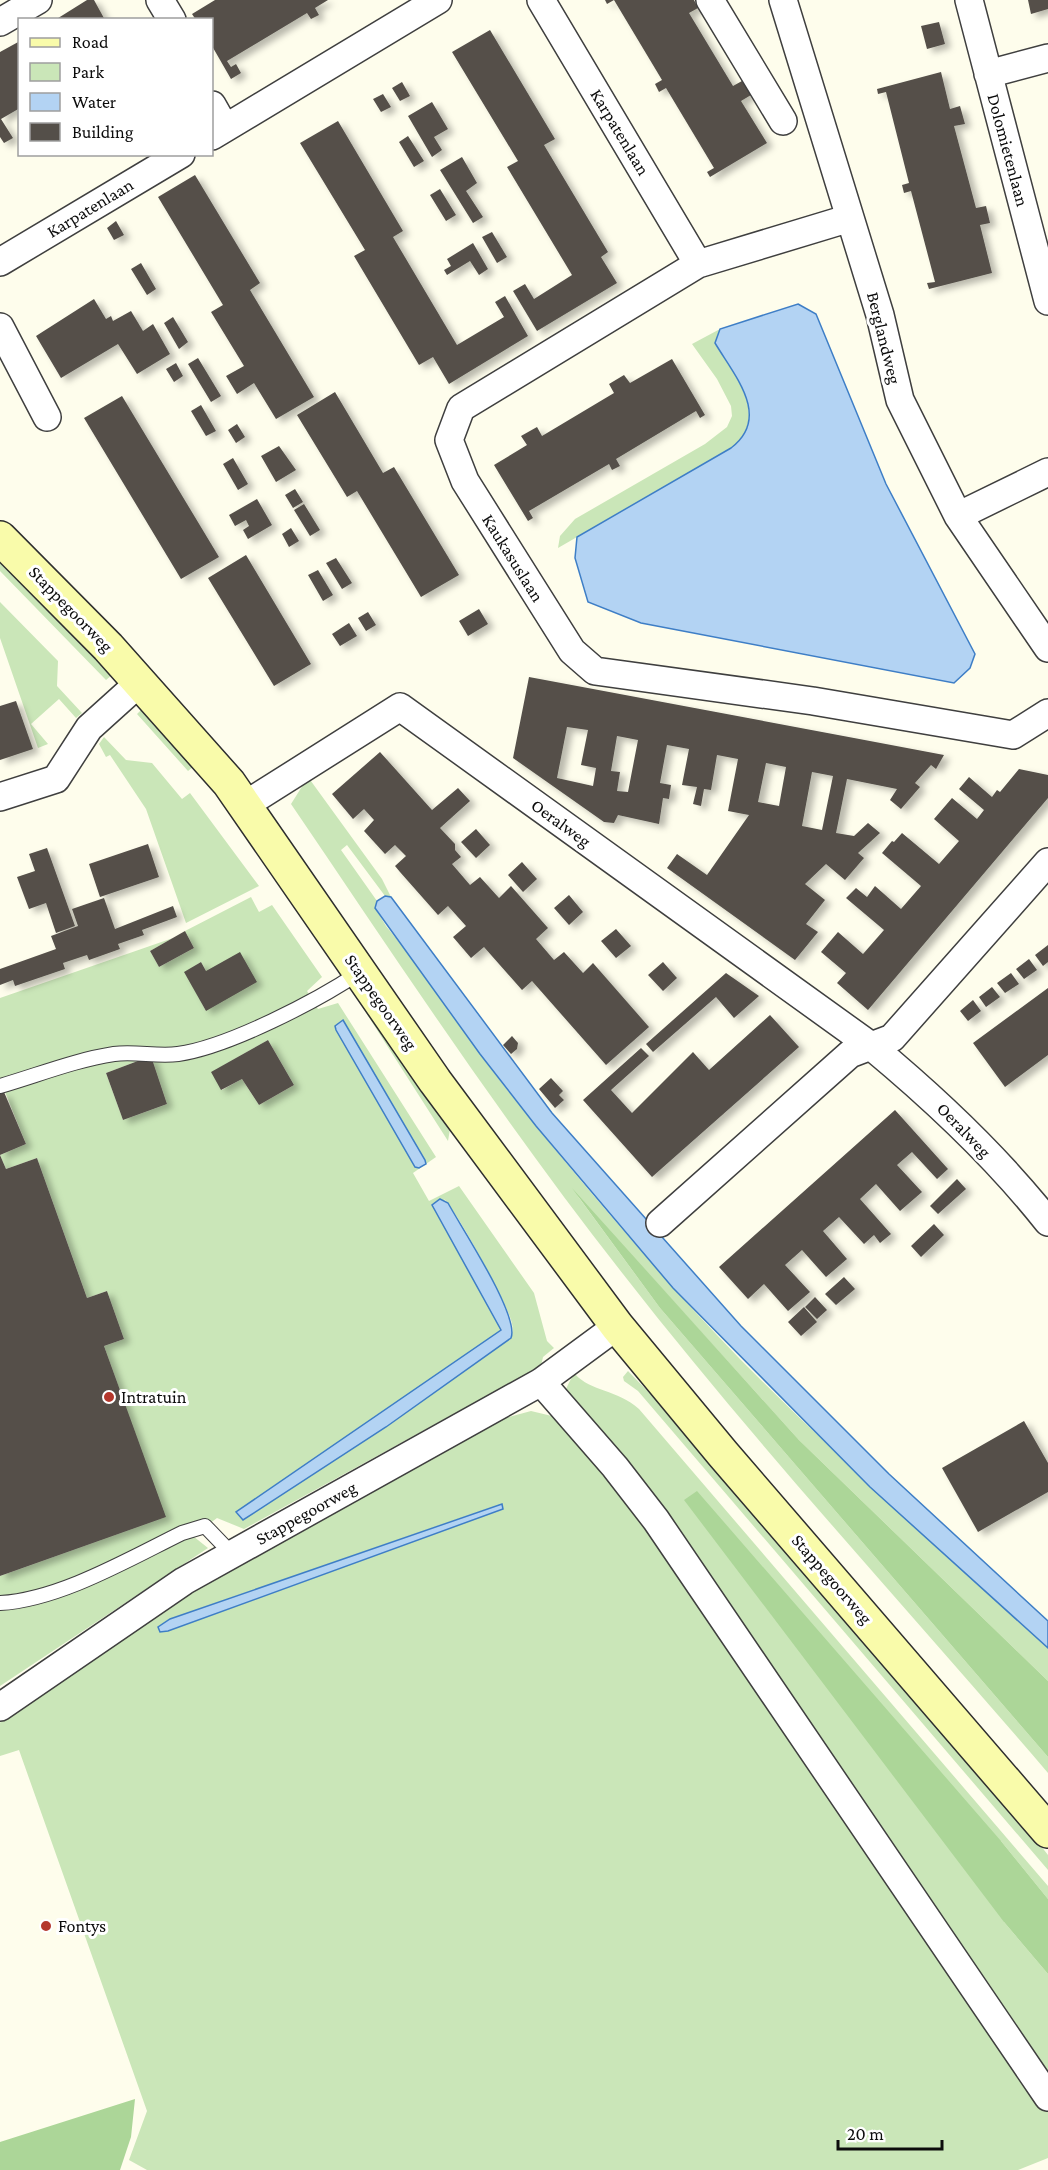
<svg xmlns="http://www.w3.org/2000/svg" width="1048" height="2170" font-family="'Crimson Pro',serif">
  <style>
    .green { fill: #cae6b8; fill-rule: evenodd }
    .forest { fill: #acd698 }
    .water { fill: #b3d3f3; stroke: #3e7ec6; stroke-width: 1.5 }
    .building { fill: #544f49; fill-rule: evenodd; filter: url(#shadow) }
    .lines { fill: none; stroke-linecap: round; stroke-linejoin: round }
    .lane-casing { stroke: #3f3f3f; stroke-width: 16 }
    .street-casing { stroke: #3f3f3f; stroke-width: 30 }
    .secondary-casing { stroke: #2e2e2e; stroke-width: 36 }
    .lane { stroke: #fff; stroke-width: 14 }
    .street { stroke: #fff; stroke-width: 27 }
    .secondary { stroke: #f9fbaa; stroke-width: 33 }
    .poi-dot { fill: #b4372c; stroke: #fff; stroke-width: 2 }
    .labels { text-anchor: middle; stroke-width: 6; stroke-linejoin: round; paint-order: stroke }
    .street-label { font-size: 18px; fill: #0c0c0c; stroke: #fff }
    .poi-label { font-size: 18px; fill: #0c0c0c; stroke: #fff; text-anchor: start }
  </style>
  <defs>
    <filter id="shadow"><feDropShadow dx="6" dy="4" stdDeviation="3" flood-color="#0004"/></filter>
  </defs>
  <rect width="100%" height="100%" fill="#fefdec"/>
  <path class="green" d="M720 329 715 343C734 375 771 417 731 448L558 548 560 536 575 519 705 444 727 427 732 416 731 406 717 379 692 344Z
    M0 560 112 675 106 680 0 571Z
    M0 602 58 661 57 686 82 713 76 718 59 699 31 724 48 744 38 748 0 638Z
    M143 708 194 766 188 771 137 714Z
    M104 737 126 760 152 763 182 799 190 793 259 886 186 923 146 809 110 755 106 757 99 744Z
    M308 777 382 879 391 897 385 896 347 845 341 850 377 901 375 908 386 926C419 966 448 1011 479 1053 539 1133 605 1210 671 1285 787 1416 921 1528 1048 1648V1681L799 1440 577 1195 660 1308 1048 1757V1773C906 1607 757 1446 623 1274 504 1123 399 963 291 804Z
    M251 897 259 912 272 905 322 977 307 991 318 1009 338 1003 436 1157 413 1173 429 1201 459 1186 534 1293 547 1341 554 1348 543 1357 541 1366 244 1529 217 1518 193 1536 208 1548 0 1686V1576L165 1517 104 1346 124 1339 107 1291 87 1298 37 1158 6 1169 0 1155 26 1144 5 1092 0 1094V998L173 938 150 951 159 967 194 948 185 931ZM201 962 206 971V1011L185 972ZM268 1040 294 1085 259 1105 242 1079 222 1090 212 1072ZM151 1056 167 1104 123 1120 106 1073ZM444 1199C458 1213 505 1300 511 1320 513 1326 513 1331 511 1338L386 1427 243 1520 236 1512 502 1330Z
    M365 1006 450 1129 448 1141 363 1008Z
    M628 1371 664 1408 1022 1822 1048 1855V1870L638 1391 624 1381 623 1377Z
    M575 1374C591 1392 617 1389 639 1409L1048 1886V1899L1001 1841 1004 1922 1048 1974V2158L1018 2170H147L129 2160 147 2111 19 1750 0 1756V1723L5 1714 190 1593 310 1522 502 1419 531 1411 556 1417C561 1405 567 1381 575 1374ZM501 1504 158 1627 170 1619Z"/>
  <path class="forest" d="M572 1188 799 1440 1048 1681V1757L660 1308Z
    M697 1491 1001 1841 1048 1899V1974L1004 1922 684 1500Z
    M135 2099 131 2137 120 2170H0V2142Z"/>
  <path class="water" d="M798 304 816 314 886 484 975 654 970 668 954 683 641 623 588 602 575 558 577 537 731 448C772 417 734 375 715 343L720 329Z
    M385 896 391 897 552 1113 741 1326 889 1474 1048 1621V1648L870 1487 673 1288 536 1126 480 1054 375 908 377 901Z
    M343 1020 425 1160 426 1164 419 1168 415 1167 336 1030 335 1026Z
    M440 1199 448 1203C461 1227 520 1316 511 1338L386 1427 243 1520 236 1512 501 1330 432 1205Z
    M502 1504 503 1509 168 1631 160 1632 158 1627 170 1619Z"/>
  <path class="building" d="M87 0H94L105 20H55Z
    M215 0H328L315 8 319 15 311 19 307 13 227 61 231 67 236 64 241 73 231 79 212 46V20H196L192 14Z
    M605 0H694L698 8 689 13 733 86 742 81 751 95 741 101 767 143 710 177 707 172 714 168 666 88 659 92 655 84 662 80 614 0 607 4Z
    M1028 0H1048V9L1031 14Z
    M939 22 945 44 927 49 921 26Z
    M490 30 555 139 544 145 608 252 601 257 617 283 537 331 513 291 525 284 534 299 572 275 507 167 518 161 452 52Z
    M20 41V108L1 119 13 138 4 143 0 137V52Z
    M941 72 950 109 960 106 965 124 954 126 976 208 986 206 990 223 980 225 992 273 929 289 927 283 935 282 911 191 904 193 902 185 909 183 886 92 878 94 877 89Z
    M402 82 410 96 400 101 392 88Z
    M383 94 391 107 381 112 373 99Z
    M432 102 448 129 434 137 442 150 432 157 408 116Z
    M338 121 403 231 393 237 457 345 504 317 495 302 505 296 528 336 449 384 433 357 419 365 354 256 365 250 300 143Z
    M408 136 424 161 414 167 399 142Z
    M462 157 477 183 466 191 483 217 473 223 440 170Z
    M195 175 260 283 250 290 314 397 276 419 254 383 237 394 226 376 244 366 211 312 223 305 158 197Z
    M440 189 456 215 446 221 430 195Z
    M116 221 124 235 114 240 107 228Z
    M492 232 507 257 497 263 482 237Z
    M473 243 488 269 479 275 470 261 447 275 444 270 451 266 447 259Z
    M141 263 156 289 147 295 131 269Z
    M94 299 106 319 111 316 113 321 131 311 143 331 153 324 170 354 137 374 118 344 61 378 36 336Z
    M173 317 188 342 179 349 164 323Z
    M198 358 221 396 211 402 188 364Z
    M672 359 705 415 700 418 696 411 616 459 620 466 612 470 609 464 529 511 533 518 528 521 494 465 527 445 521 436 537 427 542 436 614 393 609 384 624 375 630 383Z
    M176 363 183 376 174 382 166 369Z
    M335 392 383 473 394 467 459 575 421 597 357 491 347 497 297 415Z
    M122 396 219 557 181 579 84 418Z
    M201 405 216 431 206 436 191 411Z
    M237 424 245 437 236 443 228 430Z
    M279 446 296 470 276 482 261 456Z
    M233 458 248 484 238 490 223 464Z
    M295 489 303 502 293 508 285 495Z
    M257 499 272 525 248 539 243 530 249 526 246 520 235 526 229 515Z
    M304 504 320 530 310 536 294 510Z
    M291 528 299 541 289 547 282 534Z
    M246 555 311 664 274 686 208 578Z
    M336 558 352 583 342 589 326 563Z
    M318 570 333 595 323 601 308 575Z
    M479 609 488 624 468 636 459 621Z
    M368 612 376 625 366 631 358 618Z
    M349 623 357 636 340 646 332 634Z
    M529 677 854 738 944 755 936 769 931 765 915 783 920 787 901 809 890 800 897 789 847 779 836 833 854 836 868 823 880 833 858 853 864 858 845 880 826 864 805 884 825 900 806 924 818 932 795 960 667 868 677 854 707 875 749 815 728 811 738 759 717 755 711 790 704 789 701 806 693 804 697 787 682 785 689 749 667 745 660 783 671 785 669 799 663 798 659 824 618 815 614 823 604 822 513 758ZM567 727 588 730 581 765 596 768 593 786 557 778ZM617 736 638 740 628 792 617 791 620 772 611 771ZM766 763 786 767 779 806 758 802ZM812 772 833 776 822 830 802 826Z
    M16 701 33 749 0 760V706Z
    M380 752 432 810 458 788 470 801 440 828 455 844V850L461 857 452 864 470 885 480 877 499 898 511 886 548 928 536 939 554 960 564 952 583 973 593 963 649 1027 606 1065 532 981 522 990 484 947 471 958 453 937 466 926 448 906 438 915 400 872 395 866 406 856 395 845 385 854 364 831 374 820 364 809 353 819 332 794Z
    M1019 769 1048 775V798L868 1010 837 983 846 973 821 952 838 932 863 954 884 930 846 898 856 888 867 897 875 886 901 909 921 886 882 853 892 841 894 842 902 833 939 864 959 841 934 819 952 798 977 819 984 810 959 789 969 777 992 797 997 790 1000 792Z
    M476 829 490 845 476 858 461 842Z
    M148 844 159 877 100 897 89 864Z
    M47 848 75 926 56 933 46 903 29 909 17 877 35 871 29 854Z
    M522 862 537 879 523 892 508 875Z
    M569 895 583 912 569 925 554 908Z
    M104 898 115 929 173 906 177 917 142 930 144 935 118 944 120 949 89 960 87 955 63 963 65 969 15 986 13 980 0 985V969L56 949 51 936 78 926 72 909Z
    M616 929 631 946 616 958 601 941Z
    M185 931 194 948 159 967 150 951Z
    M1048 945V962L1043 966 1035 955Z
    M240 952 257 982 206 1011 184 972 201 962 206 971Z
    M1029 959 1037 970 1024 979 1016 969Z
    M663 962 677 978 663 991 648 975Z
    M726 973 759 996 734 1018 716 997 653 1052 646 1044Z
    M1011 973 1019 984 1005 993 997 983Z
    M992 987 1000 997 986 1007 979 997Z
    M1048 988V1055L1005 1087 973 1043Z
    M973 1000 981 1011 968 1021 960 1011Z
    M770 1015 799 1047 652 1177 583 1100 641 1048 649 1056 611 1090 632 1113 693 1052 709 1070Z
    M512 1036 518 1043 517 1049 511 1054 503 1045Z
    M268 1040 294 1085 259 1105 242 1079 221 1090 211 1072Z
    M151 1056 167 1104 123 1120 106 1073Z
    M551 1078 563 1091 559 1095 564 1100 555 1108 539 1089Z
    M4 1092 26 1144 0 1155 6 1169 37 1158 87 1298 107 1291 124 1339 104 1346 166 1517 0 1576V1094Z
    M895 1110 948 1169 937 1179 912 1152 897 1165 922 1192 900 1211 876 1184 860 1199 891 1234 880 1243 874 1235 864 1244 839 1217 823 1231 847 1259 826 1277 802 1250 785 1265 810 1292 788 1311 764 1284 748 1299 719 1267Z
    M957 1179 966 1189 938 1214 930 1206Z
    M934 1224 944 1235 921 1257 911 1246Z
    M844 1277 855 1289 836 1305 825 1294Z
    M815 1297 827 1310 817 1319 805 1307Z
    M804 1307 817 1322 801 1336 788 1322Z
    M1024 1421 1048 1463V1492L978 1532 942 1468Z"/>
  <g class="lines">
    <defs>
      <path id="lane" d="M0 1086C38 1075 75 1060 114 1054 135 1051 158 1057 178 1054 228 1047 317 1001 360 972
        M0 1603C59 1600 129 1559 182 1533L205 1526 232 1554"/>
      <path id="street" d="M160 0 172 20
        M541 0 698 264
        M710 0 783 121
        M783 0 880 315 900 400 958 516 1048 648
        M969 0 1048 301
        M0 22 38 0
        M988 74 1048 58
        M212 105 225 128
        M212 136 438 0
        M850 218 698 264 461 408 449 440 465 481 572 651 595 671 813 701 1013 735 1048 713
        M0 262 181 154
        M0 327 47 417
        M958 516 1048 472
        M0 797 56 779 89 728 140 682
        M245 805 400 707 871 1046C935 1099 996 1156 1048 1222
        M660 1223 850 1054 892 1038 1048 862
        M541 1382 615 1467 656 1520 1048 2097
        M0 1707 184 1581 541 1382 617 1326"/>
      <path id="secondary" d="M0 538 108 647 229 783 435 1081 617 1326 723 1454 1048 1831"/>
    </defs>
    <use href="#lane" class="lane-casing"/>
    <use href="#street" class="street-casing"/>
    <use href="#secondary" class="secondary-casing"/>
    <use href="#lane" class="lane"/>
    <use href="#street" class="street"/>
    <use href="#secondary" class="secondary"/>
  </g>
  <g class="poi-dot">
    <circle cx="109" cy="1397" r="6"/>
    <circle cx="46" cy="1926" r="6"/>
  </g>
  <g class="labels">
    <g class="street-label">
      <text transform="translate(620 132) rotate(59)" y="6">Karpatenlaan</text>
      <text transform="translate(1008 150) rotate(75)" y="6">Dolomietenlaan</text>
      <text transform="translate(90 208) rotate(-31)" y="6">Karpatenlaan</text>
      <text transform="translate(884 338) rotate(76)" y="6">Berglandweg</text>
      <text transform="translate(513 558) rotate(58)" y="6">Kaukasuslaan</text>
      <text transform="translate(71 609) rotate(46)" y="6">Stappegoorweg</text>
      <text transform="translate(561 823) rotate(36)" y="6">Oeralweg</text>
      <text transform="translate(381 1002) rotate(55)" y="6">Stappegoorweg</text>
      <text transform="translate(964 1130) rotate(46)" y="6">Oeralweg</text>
      <text transform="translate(306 1513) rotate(-29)" y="6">Stappegoorweg</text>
      <text transform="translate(832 1579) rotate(49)" y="6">Stappegoorweg</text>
    </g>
    <g class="poi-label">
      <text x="121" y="1403">Intratuin</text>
      <text x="58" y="1932">Fontys</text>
    </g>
  </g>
  <rect x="18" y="18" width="195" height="138" fill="#ffffff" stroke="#9e9e9e" stroke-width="1.5"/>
  <rect x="30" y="38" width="30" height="9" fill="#f9fbaa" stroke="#9e9e9e" stroke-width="1.5"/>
  <text x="72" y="48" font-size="18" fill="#0c0c0c">Road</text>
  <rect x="30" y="63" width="30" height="18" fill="#cae6b8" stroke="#9e9e9e" stroke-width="1.5"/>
  <text x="72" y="78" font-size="18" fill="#0c0c0c">Park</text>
  <rect x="30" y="93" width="30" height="18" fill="#b3d3f3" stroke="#9e9e9e" stroke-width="1.5"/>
  <text x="72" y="108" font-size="18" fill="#0c0c0c">Water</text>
  <rect x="30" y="123" width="30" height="18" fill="#544f49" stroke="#9e9e9e" stroke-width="1.5"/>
  <text x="72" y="138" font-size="18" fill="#0c0c0c">Building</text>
  <path d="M838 2140v9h104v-9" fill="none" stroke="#0c0c0c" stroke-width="3"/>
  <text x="847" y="2140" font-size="18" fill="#0c0c0c" stroke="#ffffff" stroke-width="4.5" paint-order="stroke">20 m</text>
</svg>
